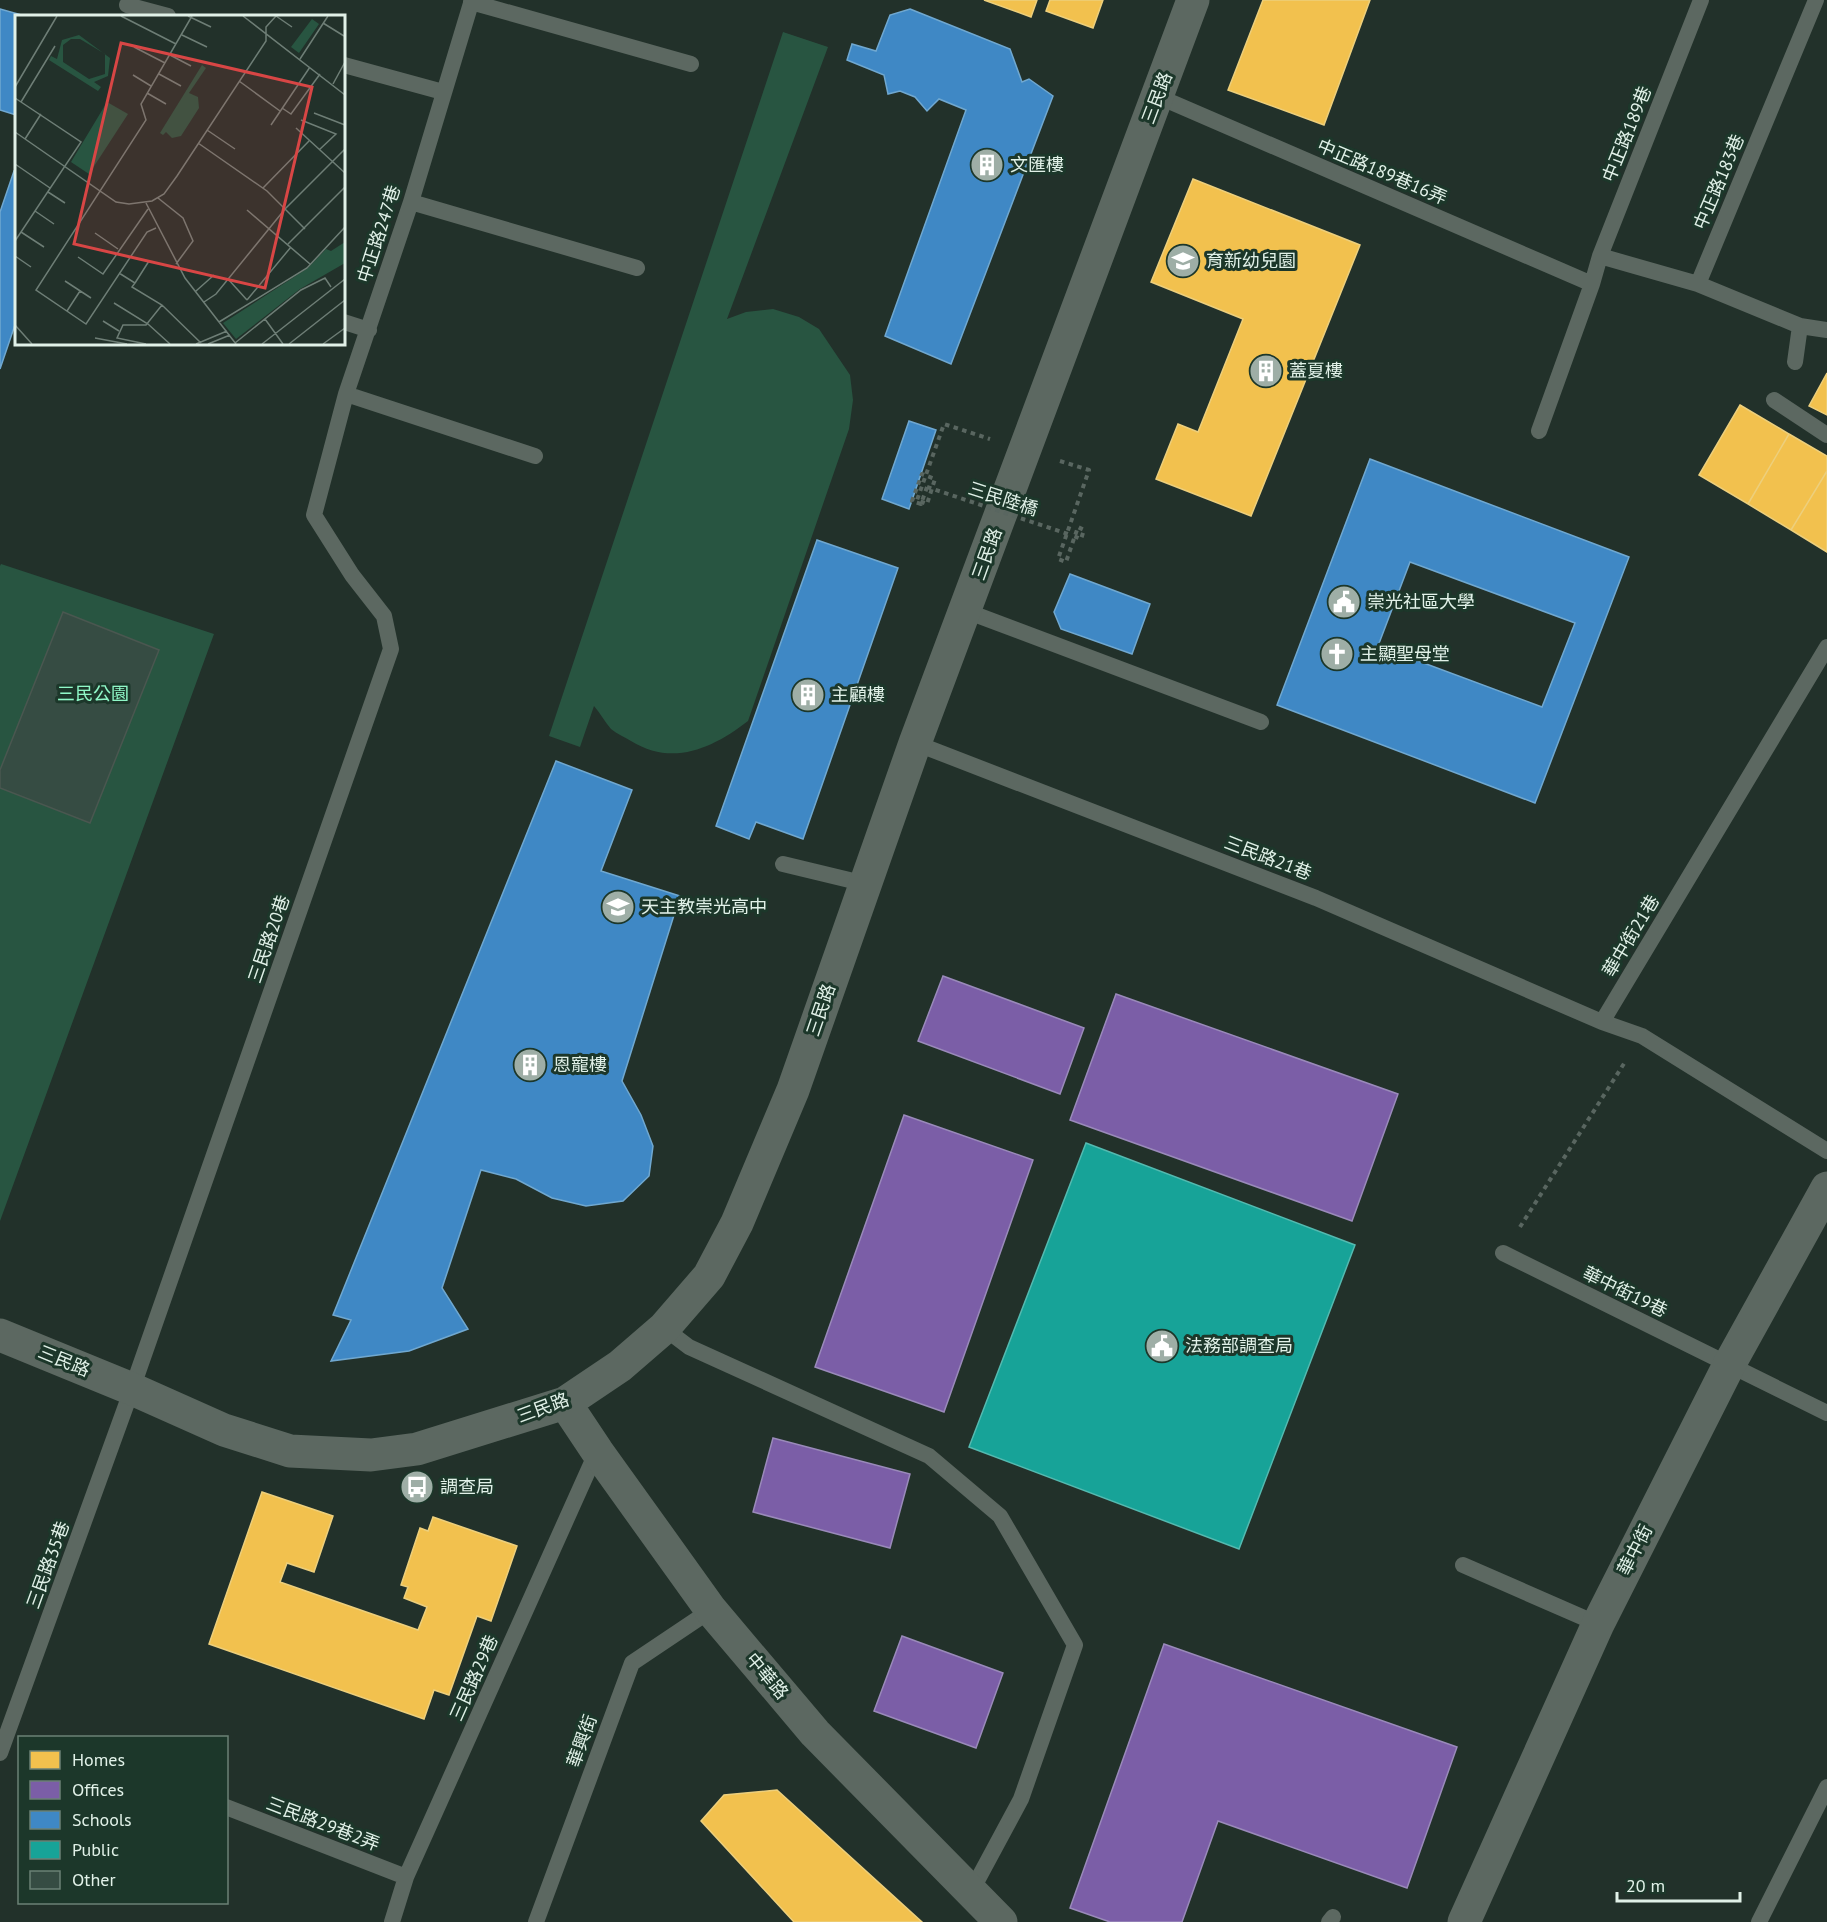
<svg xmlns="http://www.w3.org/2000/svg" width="1827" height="1922" font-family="'PT Sans','Noto Sans TC',sans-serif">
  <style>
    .green { fill: #285541 }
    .homes { fill: #f2c14e; stroke: #edcf7c; stroke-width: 1.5 }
    .offices { fill: #7b5ea7; stroke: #9a8aba; stroke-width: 1.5 }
    .schools { fill: #3f88c5; stroke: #70a8d0; stroke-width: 1.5; fill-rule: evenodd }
    .public { fill: #17a398; stroke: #54bab0; stroke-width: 1.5 }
    .building { fill: #364c43; stroke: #4a5750; stroke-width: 1.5 }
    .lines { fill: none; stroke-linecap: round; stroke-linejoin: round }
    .path { stroke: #596660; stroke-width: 4; stroke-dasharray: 4.5 4.5; stroke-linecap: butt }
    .service { stroke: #5c6861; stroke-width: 16 }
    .minor { stroke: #5c6861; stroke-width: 33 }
    .path-bridge { stroke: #596660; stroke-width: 4; stroke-dasharray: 4.5 4.5; stroke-linecap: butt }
    .labels { text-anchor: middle; stroke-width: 6; stroke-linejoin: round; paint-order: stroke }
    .street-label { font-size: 18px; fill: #e1f1e8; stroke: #1c372a }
    .poi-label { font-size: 18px; fill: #e1f1e8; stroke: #1c372a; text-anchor: start }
    .park-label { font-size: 18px; fill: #90f8c8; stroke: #1c372a }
    .inset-road { fill: none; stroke: #6e7e76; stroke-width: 1.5 }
    .view { fill: #d84645; fill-opacity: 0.15; stroke: #d84645; stroke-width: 3 }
    .inset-edge { fill: none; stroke: #e1f1e8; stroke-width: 3 }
  </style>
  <rect width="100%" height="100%" fill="#22312a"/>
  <path class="green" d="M783 32 828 47 727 319 746 312 773 309 799 317 819 329 850 375 853 400 849 429 748 721C713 748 673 767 631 741 625 737 617 734 611 729 605 722 600 713 594 706L580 747 549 736Z
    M1 564 214 634 0 1221V566Z"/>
  <path class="homes" d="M984 0H1037L1031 17Z
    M1050 0H1103L1093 28 1046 11Z
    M1263 0H1370L1324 125 1228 90Z
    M1193 179 1360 245 1251 516 1156 479 1178 424 1198 432 1243 319 1151 282Z
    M1827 373V415L1809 406Z
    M1740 405 1789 434 1748 504 1699 475Z
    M1789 434 1827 456V471L1791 530 1748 504Z
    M1827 471V552L1791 530Z
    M262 1492 333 1516 314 1572 287 1563 280 1582 418 1630 427 1607 404 1598 408 1587 401 1585 420 1528 428 1531 433 1517 517 1546 491 1621 477 1616 449 1695 434 1690 424 1719 209 1644Z
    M777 1790 922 1922H794L701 1821 724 1795Z"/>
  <path class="offices" d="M943 976 1084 1028 1060 1094 918 1041Z
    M1116 994 1398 1094 1352 1221 1070 1120Z
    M904 1115 1033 1160 944 1412 815 1367Z
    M773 1438 910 1474 890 1548 753 1512Z
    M902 1636 1003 1673 976 1748 874 1711Z
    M1164 1644 1457 1747 1407 1888 1218 1821 1182 1922H1110L1070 1908Z"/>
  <path class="schools" d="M0 9 25 16H16V115L0 110Z
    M910 9 1010 49 1022 82 1029 79 1053 96 951 364 885 336 966 110 939 99 927 111 915 97 900 91 888 94 884 75 847 60 852 44 876 51 890 15Z
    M14 171 16 172V322L0 369V212Z
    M909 421 936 430 909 509 882 499Z
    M1370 459 1629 557 1535 803 1277 705ZM1410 562 1575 623 1542 707 1378 646Z
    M817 540 898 568 803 839 756 822 749 839 716 826Z
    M1070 574 1150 604 1132 654 1061 629 1054 612Z
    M556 761 632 790 601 871 680 896 622 1081 641 1115 653 1146 649 1176 623 1201 586 1206 552 1198 516 1179 481 1170 442 1288 468 1329 409 1351 331 1361 351 1320 333 1315Z"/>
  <path class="public" d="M1086 1143 1355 1245 1239 1549 969 1447Z"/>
  <path class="building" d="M63 612 159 650 90 823 0 788V770Z"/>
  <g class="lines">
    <path class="path" d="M1060 461 1089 470 1058 559 1066 562 1078 527 1084 530 1081 539 1071 535
      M927 487 921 504 912 501 922 474 935 479 927 504 917 500 944 424 990 439
      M1520 1227 1625 1062"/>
    <path class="service" d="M471 2 691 64
      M127 5 168 16
      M344 65 443 92
      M1157 96 1592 284
      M411 202 637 268
      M1600 256 1698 284 1816 0
      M1698 284 1800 326 1795 362
      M344 322 369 330
      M1800 326 1827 330
      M346 394 535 456
      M1774 400 1827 435
      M1539 431 1592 284 1600 256 1701 0
      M966 611 1261 722
      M915 743 1316 898 1602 1022 1642 1036 1827 1151
      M783 864 866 884
      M1602 1022 1827 647
      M1503 1253 1827 1413
      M664 1328 689 1347 929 1456 1000 1516 1075 1645 1021 1799 971 1892
      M1463 1565 1598 1624
      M0 1753 132 1389 391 649 384 616 352 575 314 515 346 394 411 202 472 0
      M226 1807 406 1877
      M392 1922 406 1877 597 1451
      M536 1922 632 1663 711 1610
      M1329 1922 1333 1917
      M1759 1922 1827 1787"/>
    <path class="minor" d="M0 1335 132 1389 224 1430 290 1451 371 1455 417 1449 565 1403 620 1366 664 1328 709 1276 737 1223 793 1090 915 743 1193 0
      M565 1403 597 1451 711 1610 815 1733 1001 1922
      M1464 1922 1598 1624 1729 1365 1827 1188"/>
    <path class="path-bridge" d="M927 487 1071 535"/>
  </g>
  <defs>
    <symbol id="building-disc" viewBox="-11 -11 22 22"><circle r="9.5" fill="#9eaea6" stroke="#1c372a"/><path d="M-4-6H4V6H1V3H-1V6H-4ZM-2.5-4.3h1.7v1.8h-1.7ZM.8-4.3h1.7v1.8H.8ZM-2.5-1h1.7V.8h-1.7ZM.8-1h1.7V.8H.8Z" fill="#fff"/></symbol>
    <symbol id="school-disc" viewBox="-11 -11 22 22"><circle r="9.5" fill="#9eaea6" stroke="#1c372a"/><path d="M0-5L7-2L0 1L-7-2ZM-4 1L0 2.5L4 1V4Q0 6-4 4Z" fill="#fff"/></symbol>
    <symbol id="civic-disc" viewBox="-11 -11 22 22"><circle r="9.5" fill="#9eaea6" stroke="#1c372a"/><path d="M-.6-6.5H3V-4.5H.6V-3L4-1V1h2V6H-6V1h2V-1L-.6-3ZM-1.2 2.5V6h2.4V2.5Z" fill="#fff"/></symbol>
    <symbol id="church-disc" viewBox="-11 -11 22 22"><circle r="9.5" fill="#9eaea6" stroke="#1c372a"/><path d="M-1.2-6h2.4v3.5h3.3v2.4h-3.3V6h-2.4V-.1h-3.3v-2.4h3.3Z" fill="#fff"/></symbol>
    <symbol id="bus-disc" viewBox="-11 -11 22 22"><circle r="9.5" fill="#9eaea6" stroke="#1c372a"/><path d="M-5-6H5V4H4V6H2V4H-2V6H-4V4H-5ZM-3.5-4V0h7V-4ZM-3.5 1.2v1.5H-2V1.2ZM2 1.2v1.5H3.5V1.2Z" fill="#fff"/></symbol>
  </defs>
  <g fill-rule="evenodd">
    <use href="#building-disc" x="968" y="146" width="38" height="38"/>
    <use href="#school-disc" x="1164" y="242" width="38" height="38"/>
    <use href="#building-disc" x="1247" y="352" width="38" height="38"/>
    <use href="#civic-disc" x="1325" y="583" width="38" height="38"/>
    <use href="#church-disc" x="1318" y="635" width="38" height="38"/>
    <use href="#building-disc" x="789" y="676" width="38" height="38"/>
    <use href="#school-disc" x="599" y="888" width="38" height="38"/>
    <use href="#building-disc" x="511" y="1046" width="38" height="38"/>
    <use href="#civic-disc" x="1143" y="1327" width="38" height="38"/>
    <use href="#bus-disc" x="398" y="1468" width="38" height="38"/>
  </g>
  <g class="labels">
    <g class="street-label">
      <text transform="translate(1157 98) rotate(-69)" y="6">三民路</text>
      <text transform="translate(1627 134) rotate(-68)" y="6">中正路189巷</text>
      <text transform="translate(1382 172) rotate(23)" y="6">中正路189巷16弄</text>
      <text transform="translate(1719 182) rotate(-67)" y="6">中正路183巷</text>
      <text transform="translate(379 234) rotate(-72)" y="6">中正路247巷</text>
      <text transform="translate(1003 499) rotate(18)" y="6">三民陸橋</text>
      <text transform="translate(987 554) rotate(-70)" y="6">三民路</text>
      <text transform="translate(1268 858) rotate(21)" y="6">三民路21巷</text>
      <text transform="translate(1631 936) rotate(-59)" y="6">華中街21巷</text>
      <text transform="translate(269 939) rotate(-71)" y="6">三民路20巷</text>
      <text transform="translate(821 1010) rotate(-71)" y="6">三民路</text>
      <text transform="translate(1625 1292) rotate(26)" y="6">華中街19巷</text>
      <text transform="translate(64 1361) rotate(22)" y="6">三民路</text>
      <text transform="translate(543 1408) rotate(-20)" y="6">三民路</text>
      <text transform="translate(1635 1550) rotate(-63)" y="6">華中街</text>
      <text transform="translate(48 1565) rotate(-70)" y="6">三民路35巷</text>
      <text transform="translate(767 1676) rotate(50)" y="6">中華路</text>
      <text transform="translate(474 1678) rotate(-66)" y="6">三民路29巷</text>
      <text transform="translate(582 1741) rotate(-70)" y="6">華興街</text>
      <text transform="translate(323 1824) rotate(21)" y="6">三民路29巷2弄</text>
    </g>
    <g class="poi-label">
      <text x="1010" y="171">文匯樓</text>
      <text x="1206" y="267">育新幼兒園</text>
      <text x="1289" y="377">蓋夏樓</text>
      <text x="1367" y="608">崇光社區大學</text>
      <text x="1360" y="660">主顯聖母堂</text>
      <text x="831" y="701">主顧樓</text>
      <text x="641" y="913">天主教崇光高中</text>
      <text x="553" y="1071">恩寵樓</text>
      <text x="1185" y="1352">法務部調查局</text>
      <text x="440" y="1493">調查局</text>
    </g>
    <g class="park-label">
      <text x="93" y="700">三民公園</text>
    </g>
  </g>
  <g transform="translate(15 15)">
    <rect width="330" height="330" fill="#22312a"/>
    <path d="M297 4 304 9 284 38 276 32ZM64 20 95 43 93 61 79 67 86 72 83 76 34 45 36 41 42 44 47 25ZM56 24H65L90 39V59L74 64 48 47V30ZM187 50 191 53 174 78 183 82 184 93 166 121 157 123 151 117 148 120 145 118ZM92 87 113 99 74 159 56 147ZM330 227V248L285 274 221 324 208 308 293 253 311 234 316 236Z" fill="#285541" fill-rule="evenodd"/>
    <path class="inset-road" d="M106 1 161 29M173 1 196 12M228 1 330 80M261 1 277 12M308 8 329 21M167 20 192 32M119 32 150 48M155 40 176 51M285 44 313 1M144 59 166 71M118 60 136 71M224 66 265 96M318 69 330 47M0 72 42 1M132 78 151 89M0 83 66 127 0 226M6 87 40 31M267 93 276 99 305 59M299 98 330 110M286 105 321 119 304 135M256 110 295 52M281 113 330 158M192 115 220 134M0 117 101 187 114 189 137 186 149 179 162 161 251 26V12L261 1M10 124 26 99M183 128 252 176 290 214M0 149 35 173M248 173 294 126M33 177 50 188M143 183 168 203 178 226 161 249M131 188 170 263 221 329M232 195 295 249M20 196 39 209M141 213 132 217 71 309 21 275 131 105 126 89 177 1M6 217 29 232M80 218 103 234M273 229 330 172M0 241 16 252M63 242 88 259 133 194M104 258 120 268 117 272 147 290 186 328M213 264 232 285M50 266 76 283M120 268 134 246M181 276 199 260M232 285 276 232M189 287 201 279 270 194 330 134M99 288 133 309 155 329M52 296 65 276M250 304 268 329M88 306 104 316M204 307 292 253 330 212M0 310 17 329M80 323 112 329M220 328 286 275 310 263 316 272M131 329 102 323 108 310H131L147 290M181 329 212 316M193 329 215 320M247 329 330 264M274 329 330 285M308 329 330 313"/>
    <path class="view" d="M106 28 297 72 250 273 59 229Z"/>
    <rect width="330" height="330" class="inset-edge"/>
  </g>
  <rect x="18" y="1736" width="210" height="168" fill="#1c372a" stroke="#6b8176" stroke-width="1.5"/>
  <rect x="30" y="1751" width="30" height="18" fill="#f2c14e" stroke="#6b8176" stroke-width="1.5"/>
  <text x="72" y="1766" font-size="18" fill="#e1f1e8">Homes</text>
  <rect x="30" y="1781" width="30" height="18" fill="#7b5ea7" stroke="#6b8176" stroke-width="1.5"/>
  <text x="72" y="1796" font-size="18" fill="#e1f1e8">Offices</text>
  <rect x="30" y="1811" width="30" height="18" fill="#3f88c5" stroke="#6b8176" stroke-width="1.5"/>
  <text x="72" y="1826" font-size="18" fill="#e1f1e8">Schools</text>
  <rect x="30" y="1841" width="30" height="18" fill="#17a398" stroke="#6b8176" stroke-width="1.5"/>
  <text x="72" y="1856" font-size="18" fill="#e1f1e8">Public</text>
  <rect x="30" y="1871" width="30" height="18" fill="#364c43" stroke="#6b8176" stroke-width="1.5"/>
  <text x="72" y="1886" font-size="18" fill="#e1f1e8">Other</text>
  <path d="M1617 1892v9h123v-9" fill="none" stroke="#e1f1e8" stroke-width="3"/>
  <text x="1626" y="1892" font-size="18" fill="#e1f1e8" stroke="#1c372a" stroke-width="4.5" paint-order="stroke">20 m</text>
</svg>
